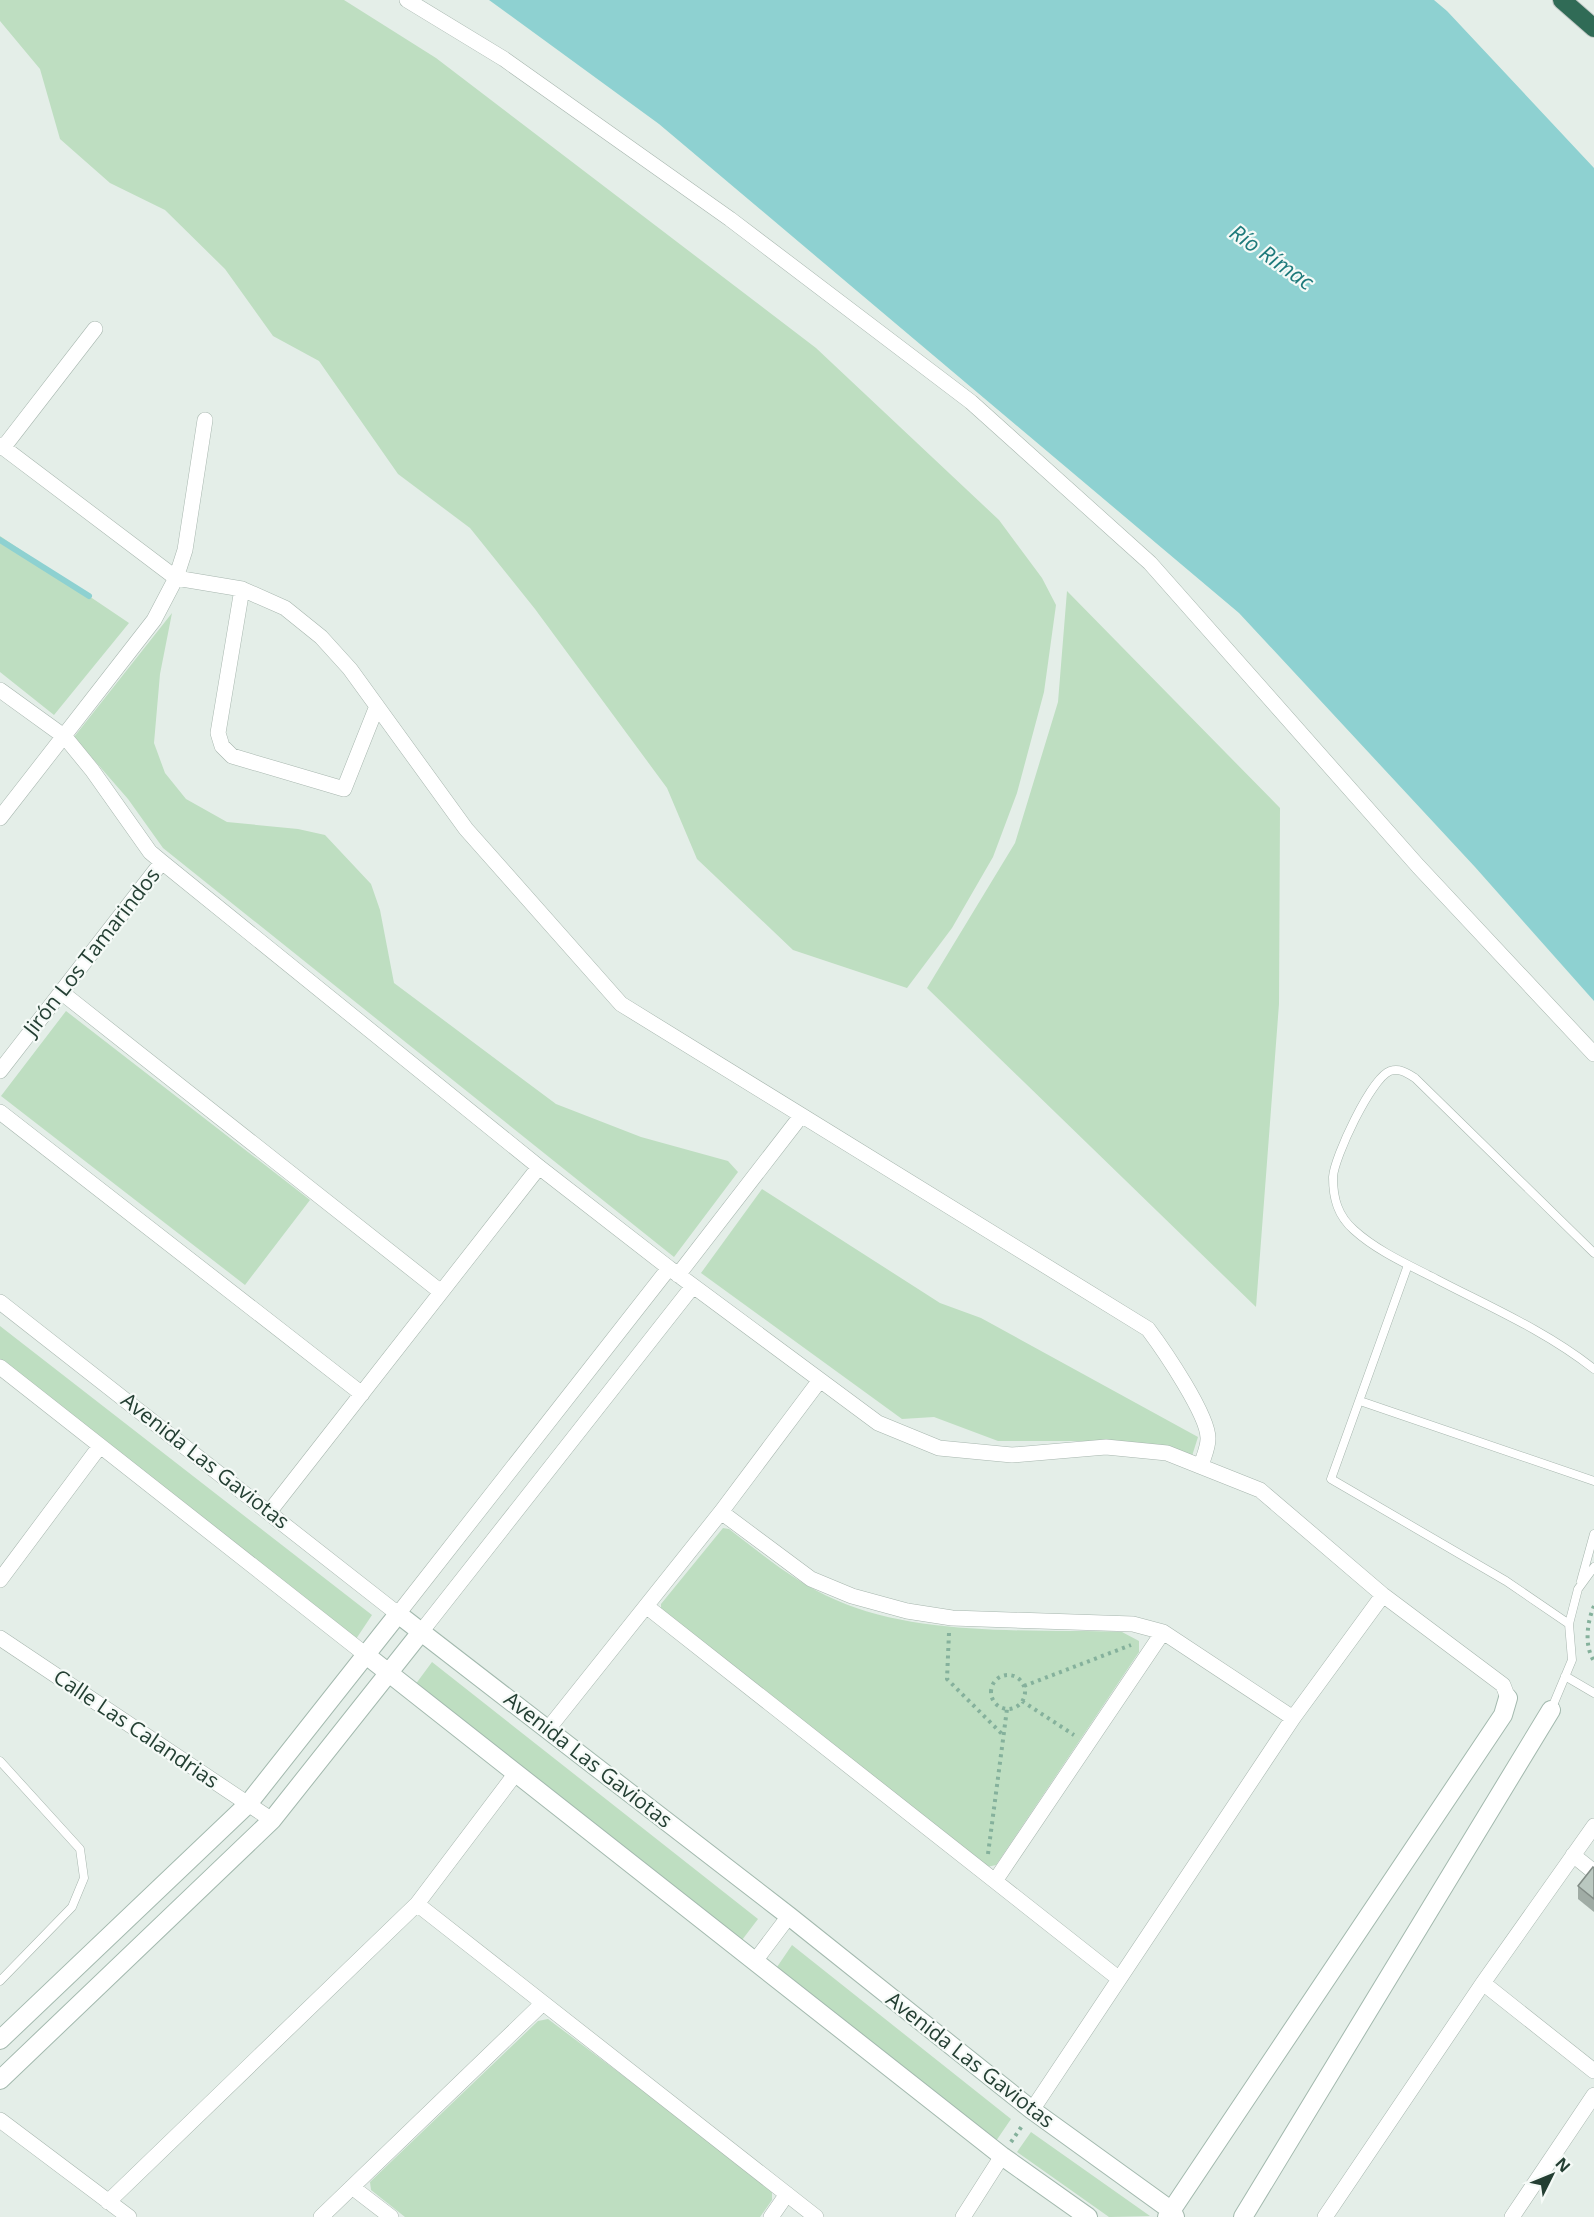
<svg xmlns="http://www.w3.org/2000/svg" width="1594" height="2217" font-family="'Open Sans',sans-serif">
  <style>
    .green { fill: #bedec1 }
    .water { fill: #8ed1d1 }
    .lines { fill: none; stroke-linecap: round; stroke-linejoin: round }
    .stream { stroke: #8ed1d1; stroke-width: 6 }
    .lane-casing { stroke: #a7b6ae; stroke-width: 9 }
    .street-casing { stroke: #a7b6ae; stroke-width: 16 }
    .secondary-casing { stroke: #a3b9ae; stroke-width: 20 }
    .highway-casing { stroke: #c2c9c6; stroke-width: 20 }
    .path { stroke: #85b19c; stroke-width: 4; stroke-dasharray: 3 4.5; stroke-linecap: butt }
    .lane { stroke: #fff; stroke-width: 8 }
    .street { stroke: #fff; stroke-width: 15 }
    .secondary { stroke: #fff; stroke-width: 18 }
    .highway { stroke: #306b56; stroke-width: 18 }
    .wall { fill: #a0aca5 }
    .building { fill: #bac8c0; stroke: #828c86; stroke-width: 1.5 }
    .labels { text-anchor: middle; stroke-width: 4.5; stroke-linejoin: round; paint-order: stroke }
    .street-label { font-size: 21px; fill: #243f33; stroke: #f5faf7 }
    .water-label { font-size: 22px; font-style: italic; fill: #1e7a7b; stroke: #f5faf7 }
  </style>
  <rect width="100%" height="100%" fill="#e4eee8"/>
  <path class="green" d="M0 0H344L436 58 816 348 999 520 1042 578 1056 605 1044 692 1017 793 993 857 952 928 907 988 793 950 697 859 667 788 535 609 470 528 398 474 319 361 273 336 225 269 165 210 110 183 60 139 40 69 0 21Z
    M0 536 129 623 54 715 0 672Z
    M1067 591 1280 808 1279 1004 1256 1307 927 988 1015 843 1058 702Z
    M172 613 160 674 154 743 165 773 186 799 227 822 298 829 325 835 371 884 380 910 394 983 556 1104 641 1137 728 1161 738 1172 674 1257 163 848 128 799 74 737Z
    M66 1011 310 1200 245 1285 1 1096Z
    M762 1189 940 1303 981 1318 1198 1437 1192 1456 1105 1441H998L934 1417 902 1419 701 1273Z
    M0 1326 372 1615 356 1639 0 1360Z
    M723 1528 729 1529C763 1555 796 1583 836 1600 919 1637 1032 1629 1122 1632L1139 1641V1652L996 1865 987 1867 661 1611V1604Z
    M432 1662 758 1919 742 1940 415 1685Z
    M792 1945 1011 2119 996 2141 777 1967Z
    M548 2019 772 2188V2200L760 2217H405L371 2190 370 2182 538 2021Z
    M1031 2132 1150 2216 1109 2217 1017 2152Z"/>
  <path class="water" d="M489 0H1434L1447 11 1594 168V1001L1475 867 1239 613 659 124Z"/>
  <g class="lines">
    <path class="stream" d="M0 540 89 596"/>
    <defs>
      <path id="lane" d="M1594 1253 1415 1078C1407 1073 1400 1068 1390 1071 1371 1078 1334 1158 1333 1177 1333 1199 1338 1216 1354 1230 1377 1251 1409 1265 1436 1279 1490 1307 1546 1331 1594 1369
        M1408 1265 1331 1479 1506 1581 1569 1624
        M1360 1401 1594 1481
        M1581 1581 1594 1534
        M1565 1676 1594 1693
        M1551 1710 1572 1660 1569 1624 1578 1589 1594 1567
        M0 1761 80 1849 84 1878 72 1907 0 1981"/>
      <path id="street" d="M407 0 504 59 730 219 971 402 1150 563 1418 866 1594 1054
        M0 445 176 578 242 589 285 608 321 637 350 669 466 829 621 1004 1148 1329C1163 1349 1209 1416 1208 1439 1208 1448 1203 1458 1201 1466
        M3 448 95 329
        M242 589 218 733 222 746 232 756 344 789 377 706
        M0 690 65 737 92 770 150 852 162 862 539 1167 669 1268 878 1423 939 1448 1012 1455 1106 1447 1167 1453 1260 1490 1383 1595 1503 1685 1508 1698
        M0 818 154 620 176 578 185 550 205 420
        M61 992 441 1292
        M0 1071 162 862
        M0 1112 362 1394
        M678 1275 801 1116
        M0 1302 398 1614 669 1268
        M0 1367 366 1655
        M270 1511 539 1167
        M721 1512 811 1579 852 1596 907 1611 952 1618 1133 1624 1163 1632 1293 1718
        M0 1580 100 1446
        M646 1606 1118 1978
        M421 1632 693 1286
        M0 1638 272 1820
        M548 1729 721 1512 820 1380
        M1573 1855 1594 1872
        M995 1881 1163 1632
        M417 1904 816 2217
        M755 1961 789 1916
        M1483 1983 1594 2071
        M1032 2110 1293 1718 1383 1595
        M0 2120 129 2217
        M352 2187 391 2217
        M108 2202 417 1904 516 1773
        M321 2217 543 2003
        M771 2217 787 2194
        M963 2217 1002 2156
        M1325 2217 1483 1983 1594 1826
        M1512 2217 1594 2095"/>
      <path id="secondary" d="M366 1655 1002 2156 1088 2217
        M0 2040 248 1804 398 1614 789 1916 1032 2110 1172 2211 1175 2217
        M0 2080 272 1820 421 1632
        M1167 2217 1503 1715 1508 1698
        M1243 2217 1551 1710"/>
      <path id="highway" d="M1562 0 1594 28"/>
    </defs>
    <use href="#lane" class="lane-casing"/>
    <use href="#street" class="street-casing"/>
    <use href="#secondary" class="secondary-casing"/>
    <use href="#highway" class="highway-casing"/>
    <path class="path" d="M1594 1606C1587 1622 1584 1646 1594 1661
      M949 1633 947 1679 1003 1735
      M991 1692a17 17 0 1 1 34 0a17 17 0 1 1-34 0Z
      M1024 1686 1131 1645
      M1022 1701 1074 1735
      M988 1854 1007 1709
      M1011 2142 1022 2126"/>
    <use href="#lane" class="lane"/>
    <use href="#street" class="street"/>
    <use href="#secondary" class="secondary"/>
    <use href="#highway" class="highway"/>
  </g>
  <path class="wall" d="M1594 1868V1912L1578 1899V1886Z"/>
  <path class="building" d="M1593 1867 1594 1868V1899L1578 1886Z"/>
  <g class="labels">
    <g class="street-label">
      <text transform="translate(92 952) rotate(-52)" y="7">Jirón Los Tamarindos</text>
      <text transform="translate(205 1461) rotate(38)" y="7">Avenida Las Gaviotas</text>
      <text transform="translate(136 1729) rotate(34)" y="7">Calle Las Calandrias</text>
      <text transform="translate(588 1760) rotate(38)" y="7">Avenida Las Gaviotas</text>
      <text transform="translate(970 2060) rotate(38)" y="7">Avenida Las Gaviotas</text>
    </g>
    <g class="water-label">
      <text transform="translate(1272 257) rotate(35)" y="8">Río Rímac</text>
    </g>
  </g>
  <g transform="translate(1552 2175) rotate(47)" stroke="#f5faf7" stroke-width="4.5" paint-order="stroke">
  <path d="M0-4.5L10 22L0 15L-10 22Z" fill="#243f33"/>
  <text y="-9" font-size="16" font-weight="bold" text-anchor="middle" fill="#243f33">N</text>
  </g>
</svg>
